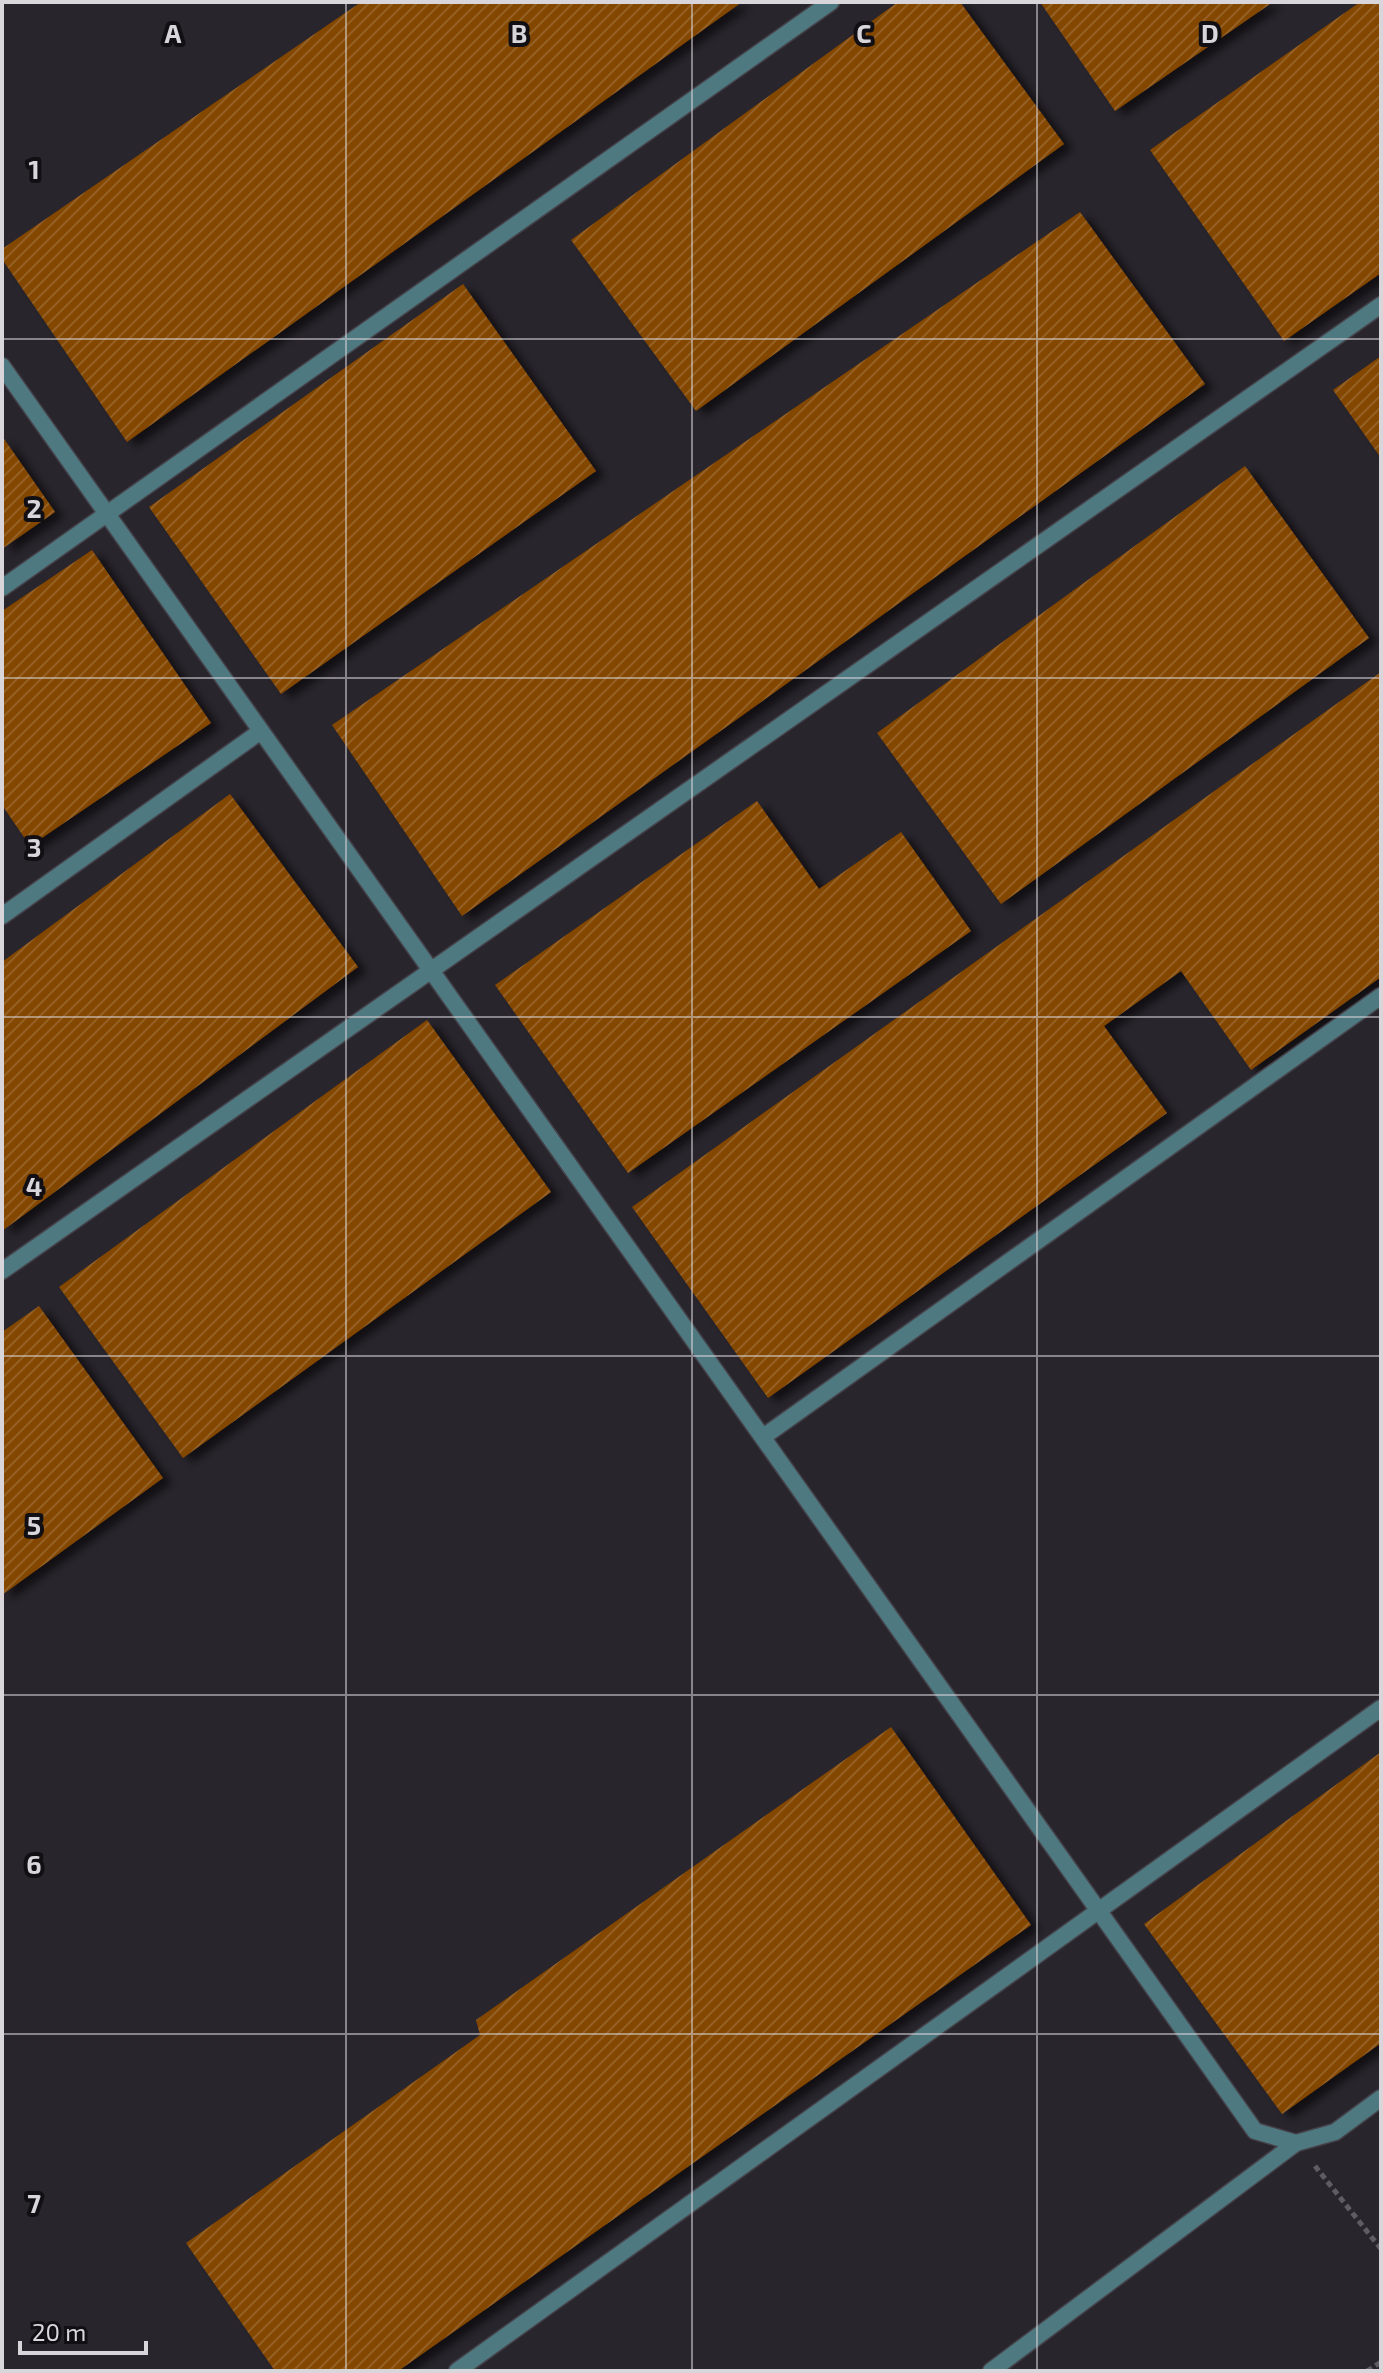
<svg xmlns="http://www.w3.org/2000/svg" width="1383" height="2373" font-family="'Exo 2',sans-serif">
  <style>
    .building { fill: url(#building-hatch); filter: url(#shadow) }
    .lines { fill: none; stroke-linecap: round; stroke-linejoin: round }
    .service-casing { stroke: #454149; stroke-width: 19 }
    .path { stroke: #605c64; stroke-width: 5; stroke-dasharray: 6 4; stroke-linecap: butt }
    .service { stroke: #4e7980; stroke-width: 16 }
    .grid { fill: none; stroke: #d8d5db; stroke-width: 2; stroke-opacity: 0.55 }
    .grid-label { font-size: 26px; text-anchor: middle; font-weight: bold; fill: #d8d5db; stroke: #110f13; stroke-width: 8; stroke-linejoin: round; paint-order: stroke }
  </style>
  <defs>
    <pattern id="building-hatch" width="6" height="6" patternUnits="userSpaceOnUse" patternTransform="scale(2)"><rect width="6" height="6" fill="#834600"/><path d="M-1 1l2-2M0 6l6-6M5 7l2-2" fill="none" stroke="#946025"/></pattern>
    <filter id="shadow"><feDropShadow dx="9" dy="5" stdDeviation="4" flood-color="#0009"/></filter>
  </defs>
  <rect width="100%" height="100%" fill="#29252d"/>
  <path class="building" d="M361 2H742L127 442 2 259V249Z
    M898 2H960L1064 144 696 411 571 240Z
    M1040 2H1273L1115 111Z
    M1360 2H1381V273L1284 341 1150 150Z
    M1080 212 1205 384 462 916 332 725Z
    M463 284 596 471 281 694 149 507Z
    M1381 356V458L1333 390Z
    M2 436 55 512 2 549Z
    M1245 466 1369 638 1001 904 877 733Z
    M92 550 211 723 30 846 2 805V611Z
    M1381 672V977L1251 1070 1181 971 1104 1026 1167 1113 768 1398 632 1207Z
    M230 794 358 967 2 1231V962Z
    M757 801 819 889 901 832 971 931 628 1173 495 985Z
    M427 1020 551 1192 183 1458 59 1287Z
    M39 1306 163 1478 2 1595V1332Z
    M891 1727 1031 1925 398 2371H275L186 2243 480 2035 476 2020Z
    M1381 1752V2043L1282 2114 1144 1924Z"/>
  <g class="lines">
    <defs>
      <path id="service" d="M2 366 1255 2131 1296 2143 1335 2132 1381 2098
        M2 588 831 2
        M2 916 261 731
        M2 1271 1381 305
        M763 1437 1381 996
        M457 2371 1381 1708
        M991 2371 1296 2143"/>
    </defs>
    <use href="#service" class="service-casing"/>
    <path class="path" d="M1315 2166 1381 2249
      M1367 2371 1381 2362"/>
    <use href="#service" class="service"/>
  </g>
  <path class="grid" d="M346 2V2371M692 2V2371M1037 2V2371M2 339H1381M2 678H1381M2 1017H1381M2 1356H1381M2 1695H1381M2 2034H1381"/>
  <g class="grid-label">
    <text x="173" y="43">A</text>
    <text x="519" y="43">B</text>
    <text x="864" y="43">C</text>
    <text x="1210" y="43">D</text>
    <text x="34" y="179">1</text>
    <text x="34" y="518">2</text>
    <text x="34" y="857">3</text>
    <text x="34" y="1196">4</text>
    <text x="34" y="1535">5</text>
    <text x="34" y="1874">6</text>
    <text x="34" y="2213">7</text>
  </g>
  <rect width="1383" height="2373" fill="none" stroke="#d8d5db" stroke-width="8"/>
  <path d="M20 2341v12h126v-12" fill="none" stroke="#d8d5db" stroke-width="4"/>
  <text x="32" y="2341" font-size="24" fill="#d8d5db" stroke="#110f13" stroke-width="6" paint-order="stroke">20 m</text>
</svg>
